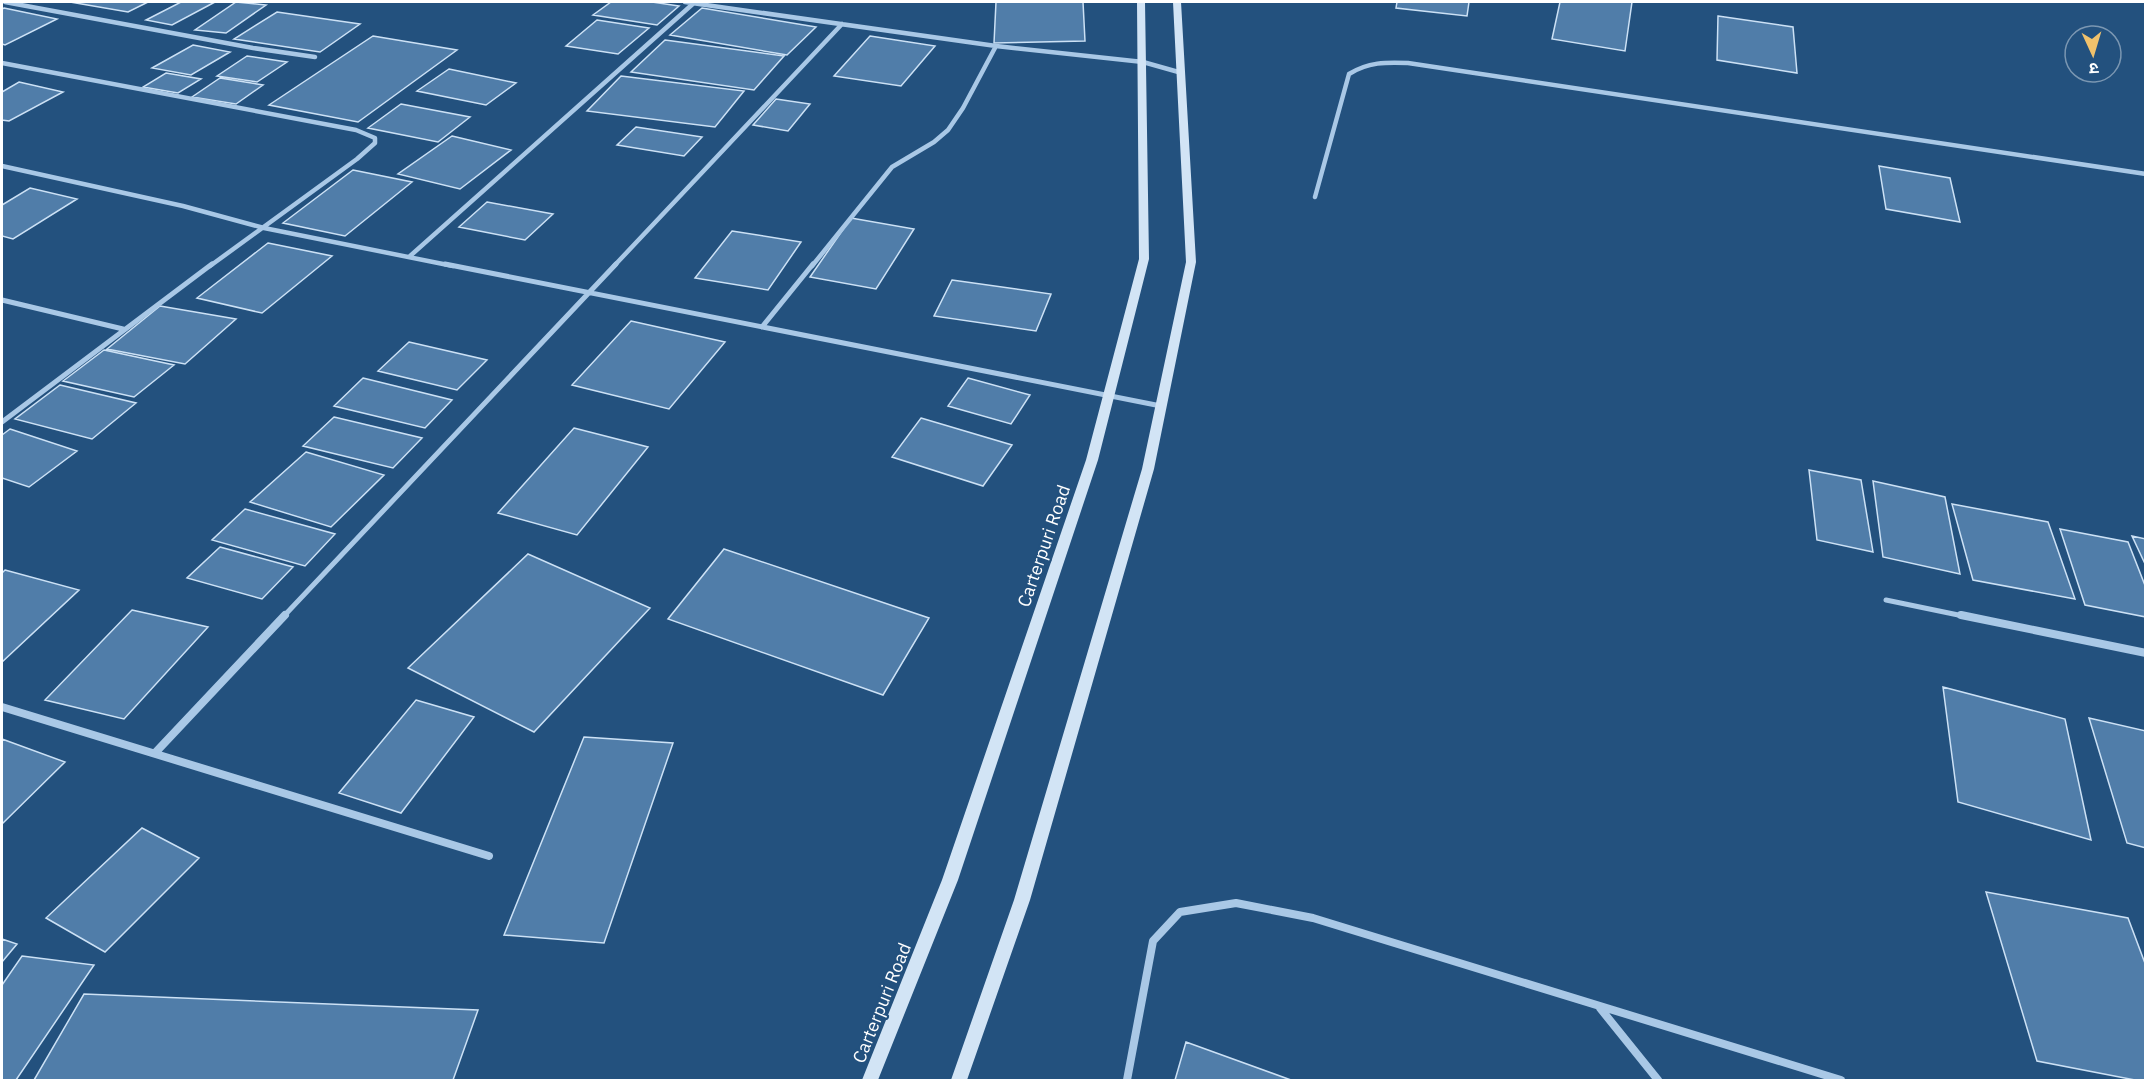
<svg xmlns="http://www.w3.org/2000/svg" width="2147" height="1082" font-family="'IBM Plex Sans','Noto Sans Devanagari',sans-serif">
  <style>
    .building { fill: #507da9; stroke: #cce1f5; stroke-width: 1.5 }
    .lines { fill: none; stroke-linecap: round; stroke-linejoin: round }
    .minor-far2 { stroke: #a9c8e6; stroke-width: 4.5 }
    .minor-far1 { stroke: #a9c8e6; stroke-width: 5 }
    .minor { stroke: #a9c8e6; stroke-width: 8 }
    .secondary { fill: #d2e4f5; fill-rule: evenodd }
    .labels { text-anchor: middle; stroke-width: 4.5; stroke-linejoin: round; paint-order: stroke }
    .street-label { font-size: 18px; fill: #fff; stroke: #23517e }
  </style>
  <rect width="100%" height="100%" fill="#23517e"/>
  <path class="building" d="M70 2H148L128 12Z
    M181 2H215L172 25 146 20Z
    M236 2 266 5 226 33 195 30Z
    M611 2H652L679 6 657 25 593 15Z
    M996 2H1083L1085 41 994 43Z
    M1397 2H1469L1467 16 1396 8Z
    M1560 2H1632L1625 51 1552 39Z
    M4 8 57 19 5 45 2 44V9Z
    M702 8 816 27 787 55 670 35Z
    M277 12 360 24 320 52 234 39Z
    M1718 16 1793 27 1797 73 1717 60Z
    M597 20 649 28 618 54 566 46Z
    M373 36 457 50 358 122 269 105Z
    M870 36 935 46 901 86 834 76Z
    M665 40 784 56 754 90 631 72Z
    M193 45 230 52 191 75 152 68Z
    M247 56 287 62 257 82 217 76Z
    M449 69 516 83 486 105 417 91Z
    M166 73 201 79 178 93 143 87Z
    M621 76 744 91 715 127 587 111Z
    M220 78 263 85 236 104 192 97Z
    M19 82 63 92 9 121 2 120V92Z
    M776 99 810 104 788 131 753 125Z
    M401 104 470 117 438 142 368 128Z
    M636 127 702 137 684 156 617 145Z
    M452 136 511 150 460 189 398 174Z
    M1879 166 1950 178 1960 222 1886 209Z
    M353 170 412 182 345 236 283 223Z
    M30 188 77 199 13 239 2 236V205Z
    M487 202 553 214 525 240 459 227Z
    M851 218 914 229 876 289 810 277Z
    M732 231 801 242 768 290 695 278Z
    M268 243 332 256 262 313 197 298Z
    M952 280 1051 294 1036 331 934 316Z
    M160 306 236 319 185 364 107 349Z
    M631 321 725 342 669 409 572 385Z
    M409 342 487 360 457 390 378 371Z
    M104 350 174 365 134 397 63 381Z
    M363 378 452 400 425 428 334 406Z
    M968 378 1030 395 1011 424 948 406Z
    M60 385 136 403 92 439 15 419Z
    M334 417 422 438 393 468 303 446Z
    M921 418 1012 445 983 486 892 457Z
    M574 428 648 447 577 535 498 513Z
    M10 429 77 451 29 487 2 478V435Z
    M306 452 384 475 331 527 250 502Z
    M1809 470 1861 480 1873 552 1817 540Z
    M1873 481 1945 497 1960 574 1883 557Z
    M1952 504 2048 522 2075 599 1973 580Z
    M245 509 335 534 305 566 212 540Z
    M2060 529 2128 542 2146 588V617L2085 605Z
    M2132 536 2146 539V566Z
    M220 547 293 567 262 599 187 578Z
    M724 549 929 618 883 695 668 619Z
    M528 554 650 608 534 732 408 668Z
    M5 570 79 590 2 662V573Z
    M132 610 208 627 124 719 45 700Z
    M1943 687 2065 719 2091 840 1958 802Z
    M416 700 474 717 401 813 339 793Z
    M2089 718 2146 731V848L2127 843Z
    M584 737 673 743 604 943 504 935Z
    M2 739 65 762 2 824Z
    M142 828 199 858 105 952 46 918Z
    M1986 892 2128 918 2146 966V1080H2135L2037 1061Z
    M2 939 17 944 2 962Z
    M22 956 94 965 16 1080H2V985Z
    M84 994 478 1010 453 1080H34Z
    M1186 1042 1291 1080H1175Z"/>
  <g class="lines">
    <path class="minor-far2" d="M5 2 253 48 315 57
      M685 2 996 46 1143 62 1182 73
      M2 63 356 130 375 138V143L357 159 210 266
      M2 166 183 206 264 228 453 266
      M1315 197 1349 74C1368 62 1386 62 1408 63L2146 174
      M409 257 695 2
      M614 266 842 24
      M812 266 892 167 934 142 948 130 963 108 996 46"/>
    <path class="minor-far1" d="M445 264 1161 406
      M2 300 123 329
      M762 327 813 264
      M2 422 212 264
      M1886 600 1968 617
      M283 617 616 264"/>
    <path class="minor" d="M1961 615 2146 653
      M2 707 489 856
      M155 753 285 615
      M1600 1008 1658 1080
      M1127 1080 1153 941 1180 912 1236 903 1313 918 1841 1080"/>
    <path class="secondary" d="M1137 2H1145L1149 259 1098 460 958 880 878 1080H862L942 880 1086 460 1139 259Z
      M1173 2H1181L1196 262 1154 469 1030 900 967 1080H951L1014 900 1142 469 1186 262Z"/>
  </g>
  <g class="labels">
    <g class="street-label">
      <text transform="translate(1044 546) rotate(-71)" y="6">Carterpuri Road</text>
      <text transform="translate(882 1003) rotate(-68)" y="6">Carterpuri Road</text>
    </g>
  </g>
  <rect width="2147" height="1082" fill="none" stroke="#ffffff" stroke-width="6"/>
  <g transform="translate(2093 54) rotate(176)"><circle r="28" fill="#23517e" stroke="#7b97b2" stroke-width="1.5"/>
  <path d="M0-4.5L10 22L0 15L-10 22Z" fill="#f1c26c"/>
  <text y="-9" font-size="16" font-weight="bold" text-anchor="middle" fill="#ffffff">उ</text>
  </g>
</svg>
